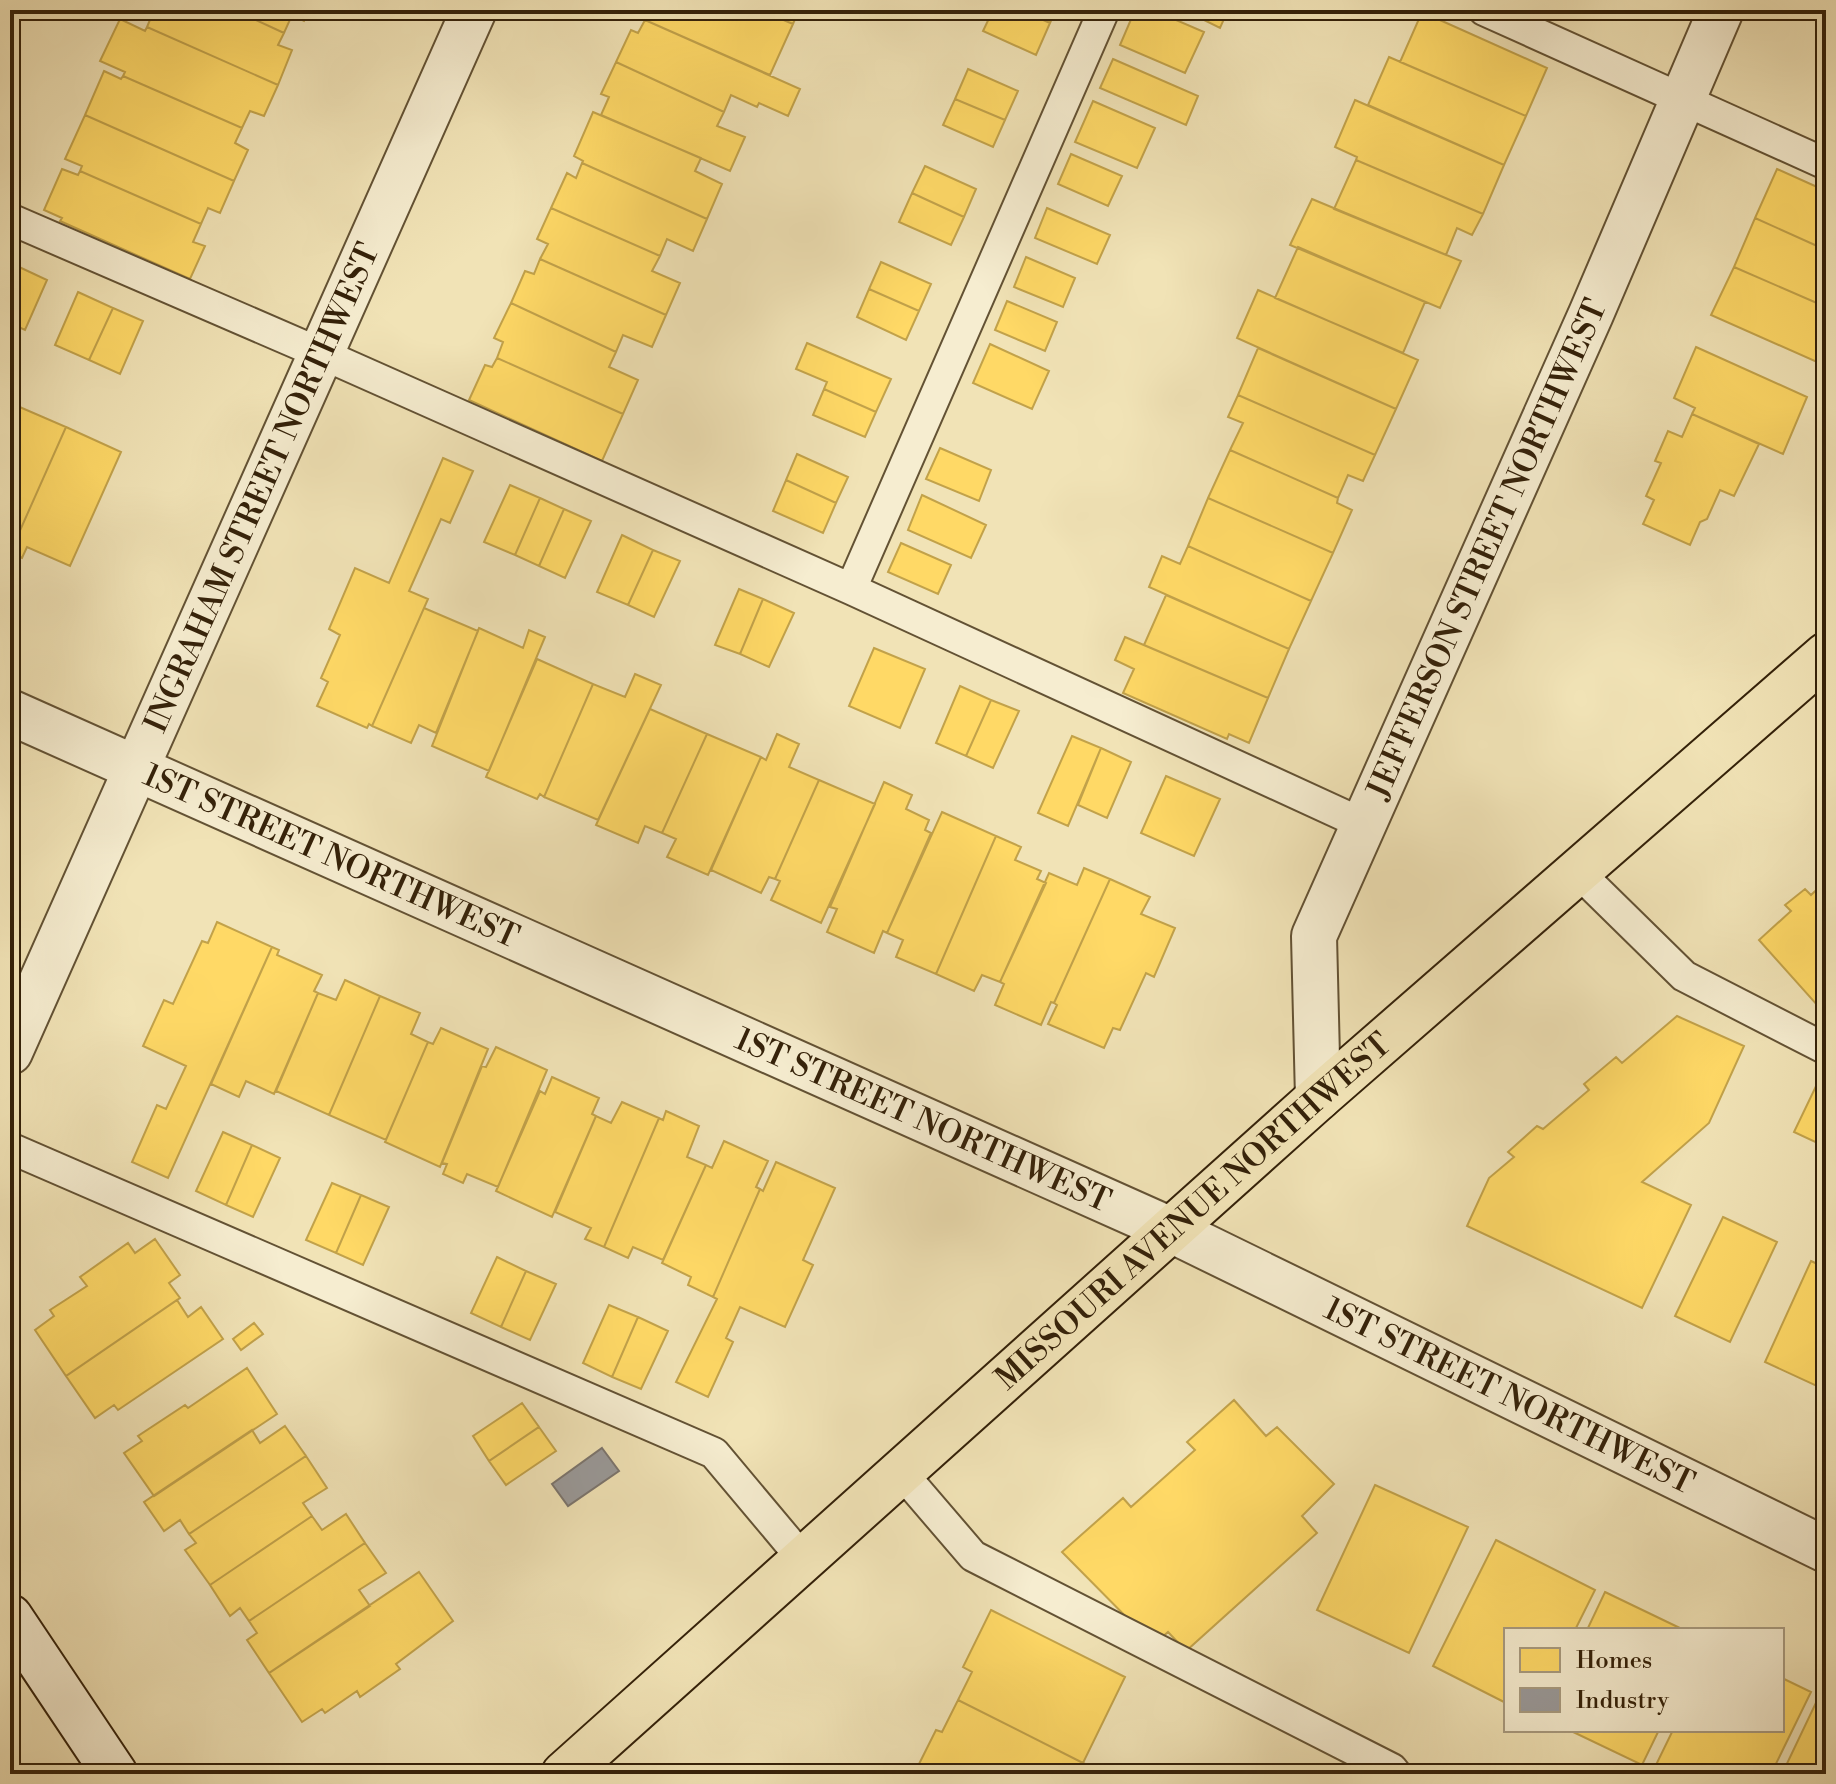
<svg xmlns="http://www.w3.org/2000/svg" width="1836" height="1784" font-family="'Libre Bodoni',serif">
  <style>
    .homes { fill: #ffd966; stroke: #c2a24a; stroke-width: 2 }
    .industry { fill: #999; stroke: #7b756e; stroke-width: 2 }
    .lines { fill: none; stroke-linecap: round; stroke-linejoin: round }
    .lane-casing { stroke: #635234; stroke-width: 34 }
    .street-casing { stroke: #635234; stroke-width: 48 }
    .secondary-casing { stroke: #342109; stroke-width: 48 }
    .primary-casing { stroke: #342109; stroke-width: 48 }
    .lane { stroke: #f6edd0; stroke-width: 30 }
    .street { stroke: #f6edd0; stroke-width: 44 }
    .secondary { stroke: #f6edd0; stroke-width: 44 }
    .primary { stroke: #f1e3b6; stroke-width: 44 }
    .labels { text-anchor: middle; stroke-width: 8; stroke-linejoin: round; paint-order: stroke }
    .street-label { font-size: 32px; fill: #342109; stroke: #f6edd0 }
  </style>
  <rect width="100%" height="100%" fill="#f1e3b6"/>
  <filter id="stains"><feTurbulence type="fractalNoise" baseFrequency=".0025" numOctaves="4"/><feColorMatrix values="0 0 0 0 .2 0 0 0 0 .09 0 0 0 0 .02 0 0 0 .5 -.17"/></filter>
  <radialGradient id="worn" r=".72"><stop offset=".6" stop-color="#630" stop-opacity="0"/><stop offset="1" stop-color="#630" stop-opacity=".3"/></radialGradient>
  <path class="homes" d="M154 10H234L284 33 278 45 292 50 278 85 147 27Z
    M234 10H309L304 21 292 15 284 33Z
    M640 10H760L793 24 770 75 645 20 646 17 639 13Z
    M760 10H799L793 24Z
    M993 10H1021L1050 23 1036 55 983 31Z
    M1021 10H1056L1050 23Z
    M1135 10H1153L1204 32 1185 73 1120 45Z
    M1206 10H1228L1220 28 1202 19Z
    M1422 12 1547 68 1526 116 1400 62Z
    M120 19 145 31 147 27 278 85 264 116 250 111 242 128 123 76 125 72 100 61Z
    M645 20 800 89 788 116 759 103 757 107 731 95 724 112 616 62 631 30 638 33Z
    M1389 57 1526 116 1504 165 1368 105Z
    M1113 59 1198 96 1186 125 1100 88Z
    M616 62 724 112 717 126 745 137 730 171 601 115 609 97 601 94Z
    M968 69 1018 91 1005 120 955 99Z
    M104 71 121 79 123 76 242 128 235 143 248 150 234 181 85 115Z
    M955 99 1005 120 993 147 943 125Z
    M1355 100 1504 165 1483 214 1356 160 1357 157 1335 147Z
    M1093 101 1155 128 1137 168 1075 142Z
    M593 112 701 158 695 171 722 184 707 219 582 163 583 161 574 156Z
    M85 115 234 181 220 213 208 208 201 224 80 171 82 166 65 159Z
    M1071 154 1122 176 1108 206 1058 184Z
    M1356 160 1483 214 1472 235 1457 228 1446 255 1334 209Z
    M582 163 707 219 693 251 667 239 660 256 551 208 567 173 576 178Z
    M925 166 976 189 964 217 912 193Z
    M62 169 78 175 80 171 201 224 193 242 205 246 190 279 60 221 62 218 44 210Z
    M1777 169 1826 191V250L1755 218Z
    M912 193 964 217 951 245 899 222Z
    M1312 199 1461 261 1440 308 1290 245Z
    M551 208 660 256 652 271 680 283 666 315 540 259 548 244 537 239Z
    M1047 208 1110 235 1097 264 1035 238Z
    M1755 218 1826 250V307L1734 267Z
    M1298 247 1425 302 1403 353 1275 298Z
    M1026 257 1075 278 1063 307 1014 287Z
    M540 259 666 315 652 347 623 335 616 352 511 303 525 271 534 274Z
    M881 262 931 284 919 311 869 289Z
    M17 266 47 280 25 330 10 323V282Z
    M1734 267 1826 307V366L1711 315Z
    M869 289 919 311 906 340 857 317Z
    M1258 290 1418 360 1396 409 1237 338Z
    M78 292 113 308 89 360 55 345Z
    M1007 301 1057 322 1045 351 995 330Z
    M511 303 616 352 609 367 638 380 623 414 497 358 503 342 494 338Z
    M113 308 143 321 120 374 89 360Z
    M807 343 891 379 876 412 824 389 827 382 796 369Z
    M990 344 1049 371 1032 409 973 383Z
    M1696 347 1807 397 1783 454 1692 414 1695 408 1674 398Z
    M1258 348 1396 409 1375 455 1238 395Z
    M497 358 623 414 602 461 469 400 485 365 492 367Z
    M824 389 876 412 865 437 813 415Z
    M1238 395 1375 455 1363 481 1348 475 1338 498 1230 450 1243 423 1228 417Z
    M15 405 66 427 10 553V416Z
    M1692 414 1759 444 1734 496 1720 490 1707 519 1700 522 1690 545 1643 524 1654 500 1646 496 1661 463 1655 461 1668 431 1682 437Z
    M66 427 121 452 70 566 27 547 22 558 10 553Z
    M940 448 991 470 979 501 926 479Z
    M1230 450 1338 498 1337 503 1352 510 1333 553 1208 498Z
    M797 454 848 477 836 503 786 480Z
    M443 458 473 471 450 523 441 519 409 591 428 599 372 726 369 724 367 728 317 706 328 682 321 678 340 635 329 629 355 568 389 583Z
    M786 480 836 503 823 533 773 511Z
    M510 485 540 498 515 555 484 542Z
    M922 495 986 525 971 558 908 530Z
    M540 498 564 509 539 566 515 555Z
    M1208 498 1333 553 1311 601 1188 546Z
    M564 509 591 521 565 578 539 566Z
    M622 535 653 550 628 605 597 592Z
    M901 543 951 565 938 594 888 572Z
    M1188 546 1311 601 1289 649 1149 587 1162 556 1180 564Z
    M653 550 680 561 654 617 628 605Z
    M739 589 763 599 740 654 715 645Z
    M1166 595 1289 649 1268 698 1144 645Z
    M763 599 794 613 769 667 740 654Z
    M424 608 478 631 436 733 419 725 411 743 372 726Z
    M479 628 523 648 529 630 545 637 489 771 432 746Z
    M1125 637 1268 698 1249 743 1229 734 1227 739 1123 693 1134 669 1115 660Z
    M874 648 925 669 900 728 849 706Z
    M537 659 593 684 544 797 540 794 537 799 486 777Z
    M635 674 661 685 598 820 544 797 593 684 625 697Z
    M960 686 991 700 966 756 936 743Z
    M991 700 1019 711 993 768 966 756Z
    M650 709 707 734 662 833 645 826 638 843 596 825Z
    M707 734 761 757 708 875 667 857 676 839 662 833Z
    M777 734 799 744 789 767 819 780 775 879 769 877 761 893 711 870 761 757 766 760Z
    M1072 736 1101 748 1068 826 1038 813Z
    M1101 748 1131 762 1107 818 1078 805Z
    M1166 776 1220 799 1194 856 1141 833Z
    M819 780 875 804 821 923 771 900 780 881 775 879Z
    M884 782 912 795 906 809 929 820 925 830 931 833 887 933 883 931 874 953 827 932 837 909 830 907Z
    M942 812 996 836 936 974 896 957 903 940 887 933Z
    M996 836 1021 847 1015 860 1041 871 1037 879 1046 883 1000 982 982 975 974 991 936 974Z
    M1084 868 1110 879 1054 1003 1051 1002 1041 1025 995 1005 1004 984 1000 982 1049 873 1077 885Z
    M1110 879 1150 897 1141 914 1175 928 1154 977 1146 973 1120 1030 1113 1028 1104 1048 1048 1024 1057 1005 1054 1003Z
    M1826 881V1015L1759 940 1791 911 1785 905 1805 889 1811 895Z
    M217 922 272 947 168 1178 132 1162 157 1105 166 1109 186 1066 143 1046 164 1000 173 1004 202 941 208 943Z
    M272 947 279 950 277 955 322 975 314 991 318 993 274 1094 246 1081 239 1097 211 1084Z
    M345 980 380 996 329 1115 276 1091 318 993 336 1000Z
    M380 996 420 1013 411 1034 428 1042 386 1140 329 1115Z
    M1677 1016 1744 1046 1709 1123 1642 1182 1691 1205 1642 1308 1467 1226 1489 1178 1514 1157 1508 1152 1537 1126 1543 1129 1589 1090 1584 1084 1616 1057 1622 1063Z
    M441 1028 488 1049 440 1167 385 1142 428 1042 433 1044Z
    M496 1047 547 1070 498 1187 467 1174 463 1183 443 1174 447 1164 442 1163 482 1066 486 1067Z
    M552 1077 599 1098 592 1114 596 1116 552 1217 496 1191 540 1091 545 1094Z
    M1818 1082 1826 1085V1147L1794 1132Z
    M622 1102 659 1118 604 1247 585 1239 591 1228 555 1212 596 1116 611 1123Z
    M666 1111 699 1126 687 1157 706 1165 663 1260 633 1247 628 1258 604 1247 659 1118 663 1120Z
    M223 1132 252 1145 226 1205 196 1191Z
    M724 1141 768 1161 756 1187 760 1189 713 1297 688 1285 691 1277 662 1263 706 1165 712 1168Z
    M252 1145 280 1158 253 1217 226 1205Z
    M776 1162 835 1188 803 1260 813 1265 785 1327 740 1307 726 1338 733 1342 708 1397 676 1382 717 1299 713 1297 760 1189 763 1191Z
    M332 1183 361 1195 336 1253 306 1240Z
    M361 1195 389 1207 363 1265 336 1253Z
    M1723 1217 1777 1242 1730 1342 1675 1316Z
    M155 1239 180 1275 169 1283 180 1298 66 1376 35 1330 54 1316 50 1310 87 1286 80 1277 128 1243 135 1253Z
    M497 1257 526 1271 501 1327 471 1313Z
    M1811 1261 1826 1268V1372L1819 1387 1765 1362Z
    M526 1271 556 1284 530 1340 501 1327Z
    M177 1300 188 1317 201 1307 223 1339 118 1410 114 1405 95 1418 66 1376Z
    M609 1305 638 1317 612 1377 583 1363Z
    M638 1317 668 1331 641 1389 612 1377Z
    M254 1323 263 1334 241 1350 233 1339Z
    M247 1368 277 1414 154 1496 124 1453 142 1441 138 1436 185 1405 188 1408Z
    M1234 1400 1266 1436 1277 1427 1334 1484 1302 1516 1317 1533 1186 1651 1168 1632 1158 1641 1149 1640 1062 1552 1123 1498 1131 1507 1195 1450 1187 1442Z
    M522 1403 539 1427 489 1461 473 1436Z
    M285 1426 306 1456 189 1534 180 1520 164 1531 144 1502 252 1430 260 1443Z
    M539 1427 556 1451 506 1485 489 1461Z
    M306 1456 327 1488 303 1503 312 1516 210 1585 185 1550 196 1543 189 1534Z
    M1375 1485 1468 1527 1409 1653 1317 1610Z
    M346 1514 365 1543 249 1621 240 1608 230 1616 210 1585 312 1516 322 1530Z
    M1496 1540 1595 1590 1575 1630H1506V1703L1433 1666Z
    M365 1543 386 1573 359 1590 370 1606 269 1673 247 1640 257 1633 249 1621Z
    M419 1572 453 1621 396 1664 400 1669 360 1697 357 1691 325 1713 322 1709 302 1722 269 1673Z
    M1605 1592 1684 1630H1587Z
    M991 1610 1125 1677 1083 1763 958 1700 972 1672 963 1667Z
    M1782 1678 1811 1692 1771 1774H1659L1653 1771 1673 1730H1782Z
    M1822 1690 1826 1692V1774H1782Z
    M958 1700 1083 1763 1105 1774H914L936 1730 942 1732Z
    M1569 1730H1659L1642 1765Z"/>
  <path class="industry" d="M602 1448 619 1471 568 1506 552 1484Z"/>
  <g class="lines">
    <defs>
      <path id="lane" d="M1484 10 1826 164
        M10 219 322 354 851 589 1363 824
        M851 589 1104 10
        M1578 872 1684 976 1826 1049
        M10 1148 714 1453 802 1558
        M901 1472 973 1556 1392 1769 1396 1774"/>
      <g id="street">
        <path id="s1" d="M10 712 1171 1230 1826 1550"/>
        <path id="s2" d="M10 1052 474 10"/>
        <path id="s3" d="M1318 1098 1314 936 1591 314 1721 10"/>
      </g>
      <path id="secondary" d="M10 1617 115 1774"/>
      <g id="primary">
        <path id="s4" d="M564 1774 1318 1098 1826 655"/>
      </g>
    </defs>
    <use href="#lane" class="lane-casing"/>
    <use href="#street" class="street-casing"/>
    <use href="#secondary" class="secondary-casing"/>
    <use href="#primary" class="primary-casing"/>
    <use href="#lane" class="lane"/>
    <use href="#street" class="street"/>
    <use href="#secondary" class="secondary"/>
    <use href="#primary" class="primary"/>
  </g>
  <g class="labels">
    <g class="street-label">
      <text dy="11" stroke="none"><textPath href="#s2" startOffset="618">INGRAHAM STREET NORTHWEST</textPath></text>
      <text dy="11" stroke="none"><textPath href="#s3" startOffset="586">JEFFERSON STREET NORTHWEST</textPath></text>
      <text dy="11" stroke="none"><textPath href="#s1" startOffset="352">1ST STREET NORTHWEST</textPath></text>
      <text dy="11" stroke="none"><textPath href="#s1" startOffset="1000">1ST STREET NORTHWEST</textPath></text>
      <text dy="11" stroke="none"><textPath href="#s4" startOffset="844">MISSOURI AVENUE NORTHWEST</textPath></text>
      <text dy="11" stroke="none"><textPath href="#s1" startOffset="1648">1ST STREET NORTHWEST</textPath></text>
    </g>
  </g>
  <rect width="1836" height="1784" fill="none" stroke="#f1e3b6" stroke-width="40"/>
  <rect x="12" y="12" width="1812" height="1760" fill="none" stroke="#342109" stroke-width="4"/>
  <rect x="20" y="20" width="1796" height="1744" fill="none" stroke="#342109" stroke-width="2"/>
  <rect x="1504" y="1628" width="280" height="104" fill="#f6edd0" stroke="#a89b80" stroke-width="2"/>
  <rect x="1520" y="1648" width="40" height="24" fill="#ffd966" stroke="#a89b80" stroke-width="2"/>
  <text x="1576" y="1668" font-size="24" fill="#342109">Homes</text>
  <rect x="1520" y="1688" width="40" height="24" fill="#999999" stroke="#a89b80" stroke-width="2"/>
  <text x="1576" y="1708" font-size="24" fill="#342109">Industry</text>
  <rect width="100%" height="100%" filter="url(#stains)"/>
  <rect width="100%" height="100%" fill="url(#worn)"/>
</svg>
